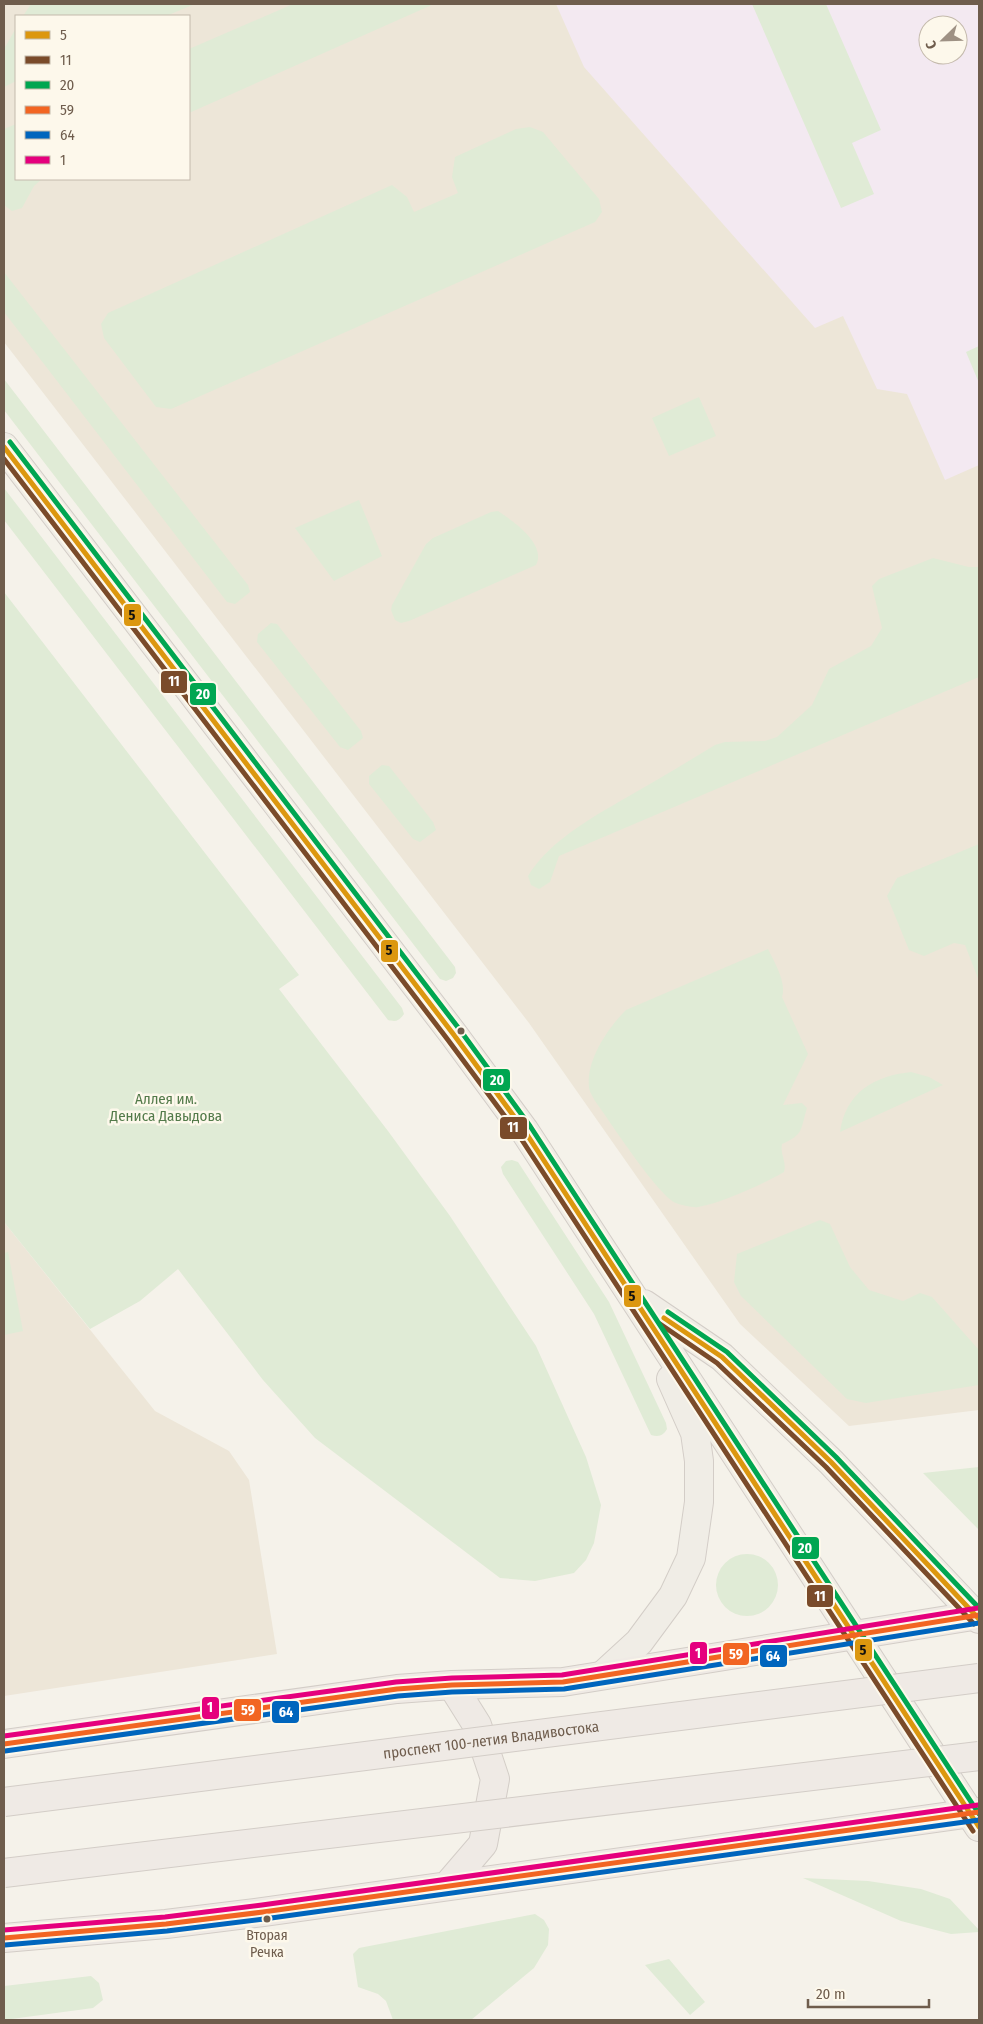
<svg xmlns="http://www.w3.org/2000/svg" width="983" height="2024" font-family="'Fira Sans Condensed',sans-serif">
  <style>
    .residential { fill: #ede6d8; fill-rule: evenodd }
    .education { fill: #f3e9f1; fill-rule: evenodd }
    .green { fill: #e0ebd6 }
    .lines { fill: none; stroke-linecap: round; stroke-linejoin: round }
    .major-casing { stroke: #d3cdc7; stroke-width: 30 }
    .highway-casing { stroke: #d3cdc7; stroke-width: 30 }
    .major { stroke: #f0ede6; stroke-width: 28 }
    .highway { stroke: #efeae5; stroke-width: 28 }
    .highway-bridge-casing { stroke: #d3cdc7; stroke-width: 30; stroke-linecap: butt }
    .highway-bridge { stroke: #efeae5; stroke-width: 28 }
    .bus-1-casing { stroke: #fdf8eb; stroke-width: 9 }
    .bus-2-casing { stroke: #fdf8eb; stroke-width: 9 }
    .bus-3-casing { stroke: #fdf8eb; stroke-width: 9 }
    .bus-4-casing { stroke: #fdf8eb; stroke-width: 9 }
    .bus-5-casing { stroke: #fdf8eb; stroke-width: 9 }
    .bus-6-casing { stroke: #fdf8eb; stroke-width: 9 }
    .bus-1 { stroke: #dc970f; stroke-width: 5 }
    .bus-2 { stroke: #7a4b2a; stroke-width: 5 }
    .bus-3 { stroke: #00a651; stroke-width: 5 }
    .bus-4 { stroke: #f26522; stroke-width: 5 }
    .bus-5 { stroke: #0065bd; stroke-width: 5 }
    .bus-6 { stroke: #e5007d; stroke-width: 5 }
    .bus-dot { fill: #6f5d4d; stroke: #fdf8eb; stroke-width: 2 }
    .labels { text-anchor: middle; stroke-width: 5; stroke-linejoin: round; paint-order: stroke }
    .bus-label { font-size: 14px; fill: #6f5d4d; stroke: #fdf8eb }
    .park-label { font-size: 15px; fill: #537a4a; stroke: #fdf8eb }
    .street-label { font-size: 15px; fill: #6f5d4d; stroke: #fdf8eb }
    .line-badge { stroke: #fdf8eb; stroke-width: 2 }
    .badge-label { font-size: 14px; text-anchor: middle; font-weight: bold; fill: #fff }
    .pale-badge-label { font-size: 14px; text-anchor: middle; font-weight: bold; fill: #111 }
  </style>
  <rect width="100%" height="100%" fill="#f5f2ea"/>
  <path class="residential" d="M4 4H979V1410L849 1426 740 1324 529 1023 4 342ZM16 16H189V179H16ZM928 25H958V55H928Z
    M4 1222 155 1411 229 1451 249 1480 277 1654 4 1696Z"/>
  <path class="education" d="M556 4H979V465L945 480 907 394 877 389 843 316 815 328 584 67ZM928 25H958V55H928Z"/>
  <path class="green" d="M31 4H195L166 16H23Z
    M293 4H434L189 113V49Z
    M752 4H826L881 130 852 143 874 194 841 208Z
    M16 28V81L4 87V49Z
    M16 124V179H42L34 186 22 208 12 211 4 205V129Z
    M530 127 543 132 599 199 602 212 595 222 171 409 156 407 104 338 101 324 108 313 392 185 407 197 414 212 458 193 452 177 455 157 516 129Z
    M4 272 248 585 250 592 235 604 227 602 4 312Z
    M979 346V383L966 352Z
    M4 379 455 967 456 973 453 978 446 981 440 979 4 410Z
    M699 397 716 436 669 456 652 418Z
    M4 488 402 1008 404 1014C399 1021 396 1022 388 1020L4 520Z
    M359 500 382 556 334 581 295 528Z
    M498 511C513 521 547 544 536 565L409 621 401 623 395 620 391 610 392 605 426 544 433 538 491 512Z
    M933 558 969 567H979V677L559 856 550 882 539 889 531 885 528 876C550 839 600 813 636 792 662 777 689 761 715 745L725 742 765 741 777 737 812 705 829 669 871 646 882 628 872 586 879 579Z
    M4 592 299 975 279 989 388 1131 450 1216 536 1346 586 1457 601 1505 594 1543 586 1560 574 1573 535 1581 500 1578 315 1438 263 1380 178 1269 140 1301 90 1329 4 1222Z
    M271 623 277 624 361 731 363 738 348 750 340 747 257 642 258 634Z
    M382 765 389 766 433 822 436 830 420 842 413 839 369 784V776Z
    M979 844V981L965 945 954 943 924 956 909 950 887 896 897 878Z
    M768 949C774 962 787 982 782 997L808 1054 783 1105 802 1103 807 1108C800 1131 804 1134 782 1144 780 1155 787 1162 784 1172 763 1184 722 1203 698 1207 693 1208 681 1205 676 1203 658 1196 609 1120 595 1101 593 1097 589 1091 589 1087 586 1060 608 1028 626 1010Z
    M911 1072 929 1077 943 1085 840 1132C846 1092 874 1076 911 1072Z
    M512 1160 518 1162 609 1302 666 1423 667 1429C663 1436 659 1437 651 1435L594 1314 503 1174 501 1167 506 1161Z
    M820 1220 830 1224 850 1267 869 1290 903 1301 920 1293 932 1297 979 1350V1385L866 1403 847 1399 741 1296 734 1282 737 1254Z
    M8 1252 23 1331 4 1335V1253Z
    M979 1467V1530L923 1473Z
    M716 1585a31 31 0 1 1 62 0a31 31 0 1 1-62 0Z
    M803 1878 868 1881 921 1889 950 1899 979 1930V1932L951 1934 901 1921Z
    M535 1914 544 1920 549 1929 548 1945 534 1968 471 2020H393L386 2001 378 1994 358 1987 353 1954 359 1948Z
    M669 1959 705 2002 690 2015 645 1965Z
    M91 1976 99 1983 103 2000 93 2008 4 2020V1986Z"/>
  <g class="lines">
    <defs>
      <path id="major" d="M4 447 454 1035 524 1130 979 1827
        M644 1304 722 1357 831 1462 979 1619
        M603 1675 639 1642 673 1596 691 1558 699 1502V1461L695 1433 671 1379"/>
      <path id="highway" d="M4 1744 397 1689 452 1685 563 1682 979 1615
        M447 1886 483 1844 495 1779 477 1725 452 1685
        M4 1938 166 1924 263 1912 979 1812"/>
    </defs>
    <use href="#major" class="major-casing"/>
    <use href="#highway" class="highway-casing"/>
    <use href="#major" class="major"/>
    <use href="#highway" class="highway"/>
    <defs>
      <g id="highway-bridge">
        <path id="s1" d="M4 1802 979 1678"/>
        <path d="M4 1873 979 1756"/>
      </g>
    </defs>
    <use href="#highway-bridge" class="highway-bridge-casing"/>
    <use href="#highway-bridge" class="highway-bridge"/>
    <defs>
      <path id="bus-1" d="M4 447 454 1035 524 1130 979 1827
        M664 1318 722 1357 831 1462 979 1619"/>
      <path id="bus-2" d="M4 459 448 1040 518 1134 973 1831
        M660 1324 717 1363 826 1467 974 1624"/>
      <path id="bus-3" d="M10 442 460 1030 530 1126 979 1814
        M668 1312 727 1352 836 1457 979 1608"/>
      <path id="bus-4" d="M4 1744 397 1689 452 1685 563 1682 979 1615
        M4 1938 166 1924 263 1912 979 1812"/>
      <path id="bus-5" d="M5 1751 398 1696 452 1692 564 1689 979 1623
        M5 1945 167 1931 264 1919 979 1820"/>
      <path id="bus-6" d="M4 1736 396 1682 452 1678 562 1675 978 1608
        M4 1930 165 1917 262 1905 978 1805"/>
    </defs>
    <use href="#bus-1" class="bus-1-casing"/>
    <use href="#bus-2" class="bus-2-casing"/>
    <use href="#bus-3" class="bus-3-casing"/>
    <use href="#bus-4" class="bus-4-casing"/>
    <use href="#bus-5" class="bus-5-casing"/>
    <use href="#bus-6" class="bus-6-casing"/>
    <use href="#bus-1" class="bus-1"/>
    <use href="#bus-2" class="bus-2"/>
    <use href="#bus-3" class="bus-3"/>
    <use href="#bus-4" class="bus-4"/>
    <use href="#bus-5" class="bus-5"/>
    <use href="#bus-6" class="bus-6"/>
  </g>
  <g class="bus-dot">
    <circle cx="461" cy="1031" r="4.5"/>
    <circle cx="267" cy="1919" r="4.5"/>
  </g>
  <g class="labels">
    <g class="bus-label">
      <text x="267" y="1940">Вторая<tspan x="267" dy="17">Речка</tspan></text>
    </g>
    <g class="park-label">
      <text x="166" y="1104">Аллея им.<tspan x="166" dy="17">Дениса Давыдова</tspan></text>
    </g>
    <g class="street-label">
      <text dy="5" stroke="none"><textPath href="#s1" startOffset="491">проспект 100-летия Владивостока</textPath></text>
    </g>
  </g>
  <g class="line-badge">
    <rect x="123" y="603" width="19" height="24" rx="5" fill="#dc970f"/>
    <rect x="160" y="670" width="28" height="24" rx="5" fill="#7a4b2a"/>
    <rect x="189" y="682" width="28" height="24" rx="5" fill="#00a651"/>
    <rect x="380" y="939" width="19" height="24" rx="5" fill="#dc970f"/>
    <rect x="482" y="1068" width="29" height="24" rx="5" fill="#00a651"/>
    <rect x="499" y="1116" width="29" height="24" rx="5" fill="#7a4b2a"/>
    <rect x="623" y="1284" width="19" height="24" rx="5" fill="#dc970f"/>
    <rect x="791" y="1536" width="29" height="24" rx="5" fill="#00a651"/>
    <rect x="806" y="1584" width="28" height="24" rx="5" fill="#7a4b2a"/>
    <rect x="854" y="1638" width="19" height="24" rx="5" fill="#dc970f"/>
    <rect x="689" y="1641" width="19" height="24" rx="5" fill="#e5007d"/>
    <rect x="722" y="1642" width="28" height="24" rx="5" fill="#f26522"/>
    <rect x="759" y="1644" width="29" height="24" rx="5" fill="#0065bd"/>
    <rect x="201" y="1696" width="19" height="24" rx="5" fill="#e5007d"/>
    <rect x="233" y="1698" width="29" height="24" rx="5" fill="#f26522"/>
    <rect x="271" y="1700" width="29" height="24" rx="5" fill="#0065bd"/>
  </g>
  <g class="badge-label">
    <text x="174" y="686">11</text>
    <text x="203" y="699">20</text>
    <text x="497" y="1085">20</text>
    <text x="513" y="1132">11</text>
    <text x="805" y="1553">20</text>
    <text x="820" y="1601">11</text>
    <text x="698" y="1658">1</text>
    <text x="736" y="1659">59</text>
    <text x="773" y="1661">64</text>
    <text x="210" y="1712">1</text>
    <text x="248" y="1715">59</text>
    <text x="286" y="1717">64</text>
  </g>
  <g class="pale-badge-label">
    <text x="132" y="620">5</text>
    <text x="389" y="955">5</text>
    <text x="632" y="1301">5</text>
    <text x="863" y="1655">5</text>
  </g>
  <rect width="983" height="2024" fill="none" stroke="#6f5d4d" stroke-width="10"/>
  <rect x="15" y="15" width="175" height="165" fill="#fdf8eb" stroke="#c4baac"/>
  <rect x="25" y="31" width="25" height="8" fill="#dc970f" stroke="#c4baac"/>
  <text x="60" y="40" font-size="15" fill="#6f5d4d">5</text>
  <rect x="25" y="56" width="25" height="8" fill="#7a4b2a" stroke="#c4baac"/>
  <text x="60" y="65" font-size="15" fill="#6f5d4d">11</text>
  <rect x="25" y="81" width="25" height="8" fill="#00a651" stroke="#c4baac"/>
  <text x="60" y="90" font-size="15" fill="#6f5d4d">20</text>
  <rect x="25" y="106" width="25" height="8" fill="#f26522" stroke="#c4baac"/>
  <text x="60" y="115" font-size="15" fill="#6f5d4d">59</text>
  <rect x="25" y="131" width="25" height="8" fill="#0065bd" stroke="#c4baac"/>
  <text x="60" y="140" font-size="15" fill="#6f5d4d">64</text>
  <rect x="25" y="156" width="25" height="8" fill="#e5007d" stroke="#c4baac"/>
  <text x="60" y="165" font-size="15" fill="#6f5d4d">1</text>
  <g transform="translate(943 40) rotate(247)"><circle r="24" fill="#fdf8eb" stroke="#c4baac"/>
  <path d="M0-4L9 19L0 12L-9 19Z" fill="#9e9184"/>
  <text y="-8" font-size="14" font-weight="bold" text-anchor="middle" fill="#6f5d4d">С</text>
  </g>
  <path d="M808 1999v8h121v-8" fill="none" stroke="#6f5d4d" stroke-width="2.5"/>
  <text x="816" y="1999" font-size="15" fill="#6f5d4d" stroke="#fdf8eb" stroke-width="4" paint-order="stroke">20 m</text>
</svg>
